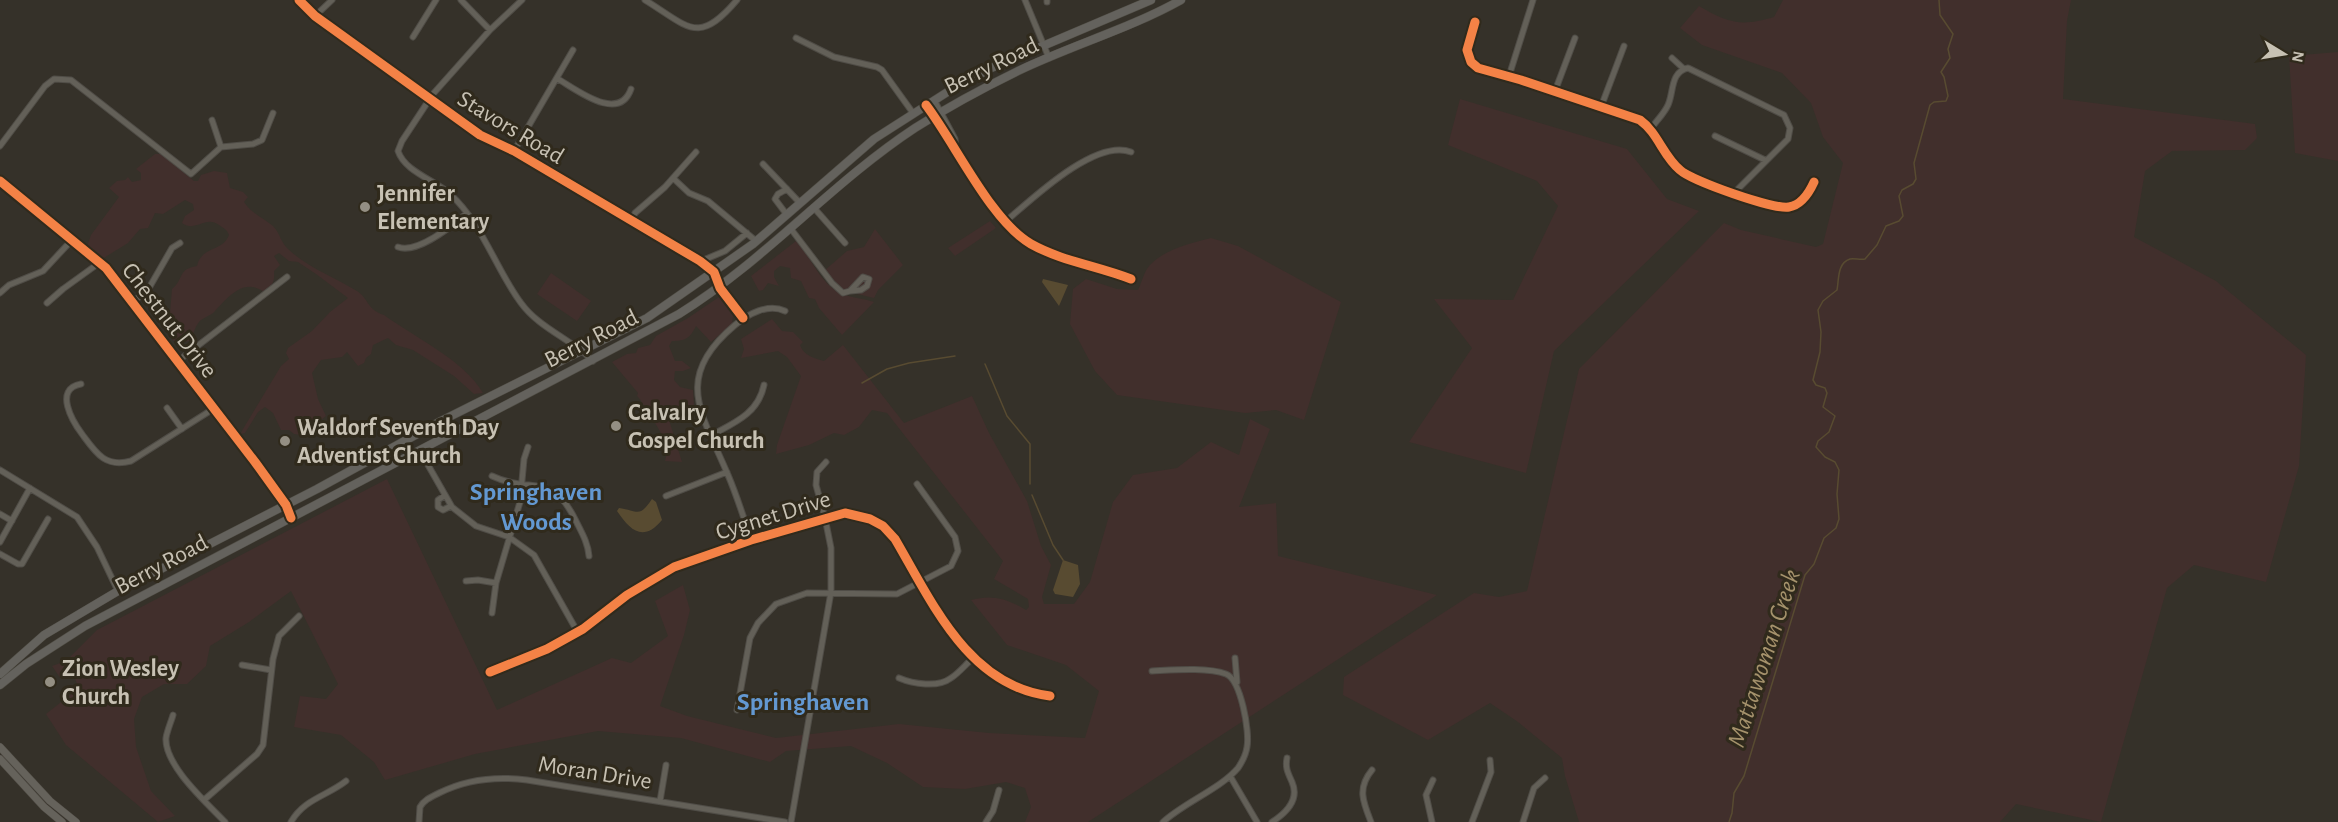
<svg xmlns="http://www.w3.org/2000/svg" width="2338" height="822" font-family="'Alegreya Sans',sans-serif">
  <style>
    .green { fill: #412f2c }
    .water { fill: #584b31 }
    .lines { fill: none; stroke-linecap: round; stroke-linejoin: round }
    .stream { stroke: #584b31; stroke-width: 1.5 }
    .minor-casing { stroke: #504d47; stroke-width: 7 }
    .major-casing { stroke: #524e47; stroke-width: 8 }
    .highway-casing { stroke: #514e46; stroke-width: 9 }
    .minor { stroke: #636058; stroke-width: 5 }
    .major { stroke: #65625b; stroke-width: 7 }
    .highway { stroke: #64625d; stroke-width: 8 }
    .cycleway-casing { stroke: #302a1c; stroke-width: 13 }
    .cycleway { stroke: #f48246; stroke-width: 9 }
    .poi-dot { fill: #948f83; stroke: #302a1c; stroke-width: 2 }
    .labels { text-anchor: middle; stroke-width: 6; stroke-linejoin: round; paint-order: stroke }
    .street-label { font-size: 24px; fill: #c7c1b3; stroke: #302a1c }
    .poi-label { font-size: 24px; font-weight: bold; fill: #c7c1b3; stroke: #302a1c; text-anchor: start }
    .neighbourhood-label { font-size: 26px; font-weight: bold; fill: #6398d1; stroke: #302a1c }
    .water-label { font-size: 26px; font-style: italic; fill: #a5926c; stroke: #302a1c }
  </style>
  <rect width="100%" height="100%" fill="#353129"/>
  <path class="green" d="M1783 0H2071L2067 21 2063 99 2255 124 2257 138 2245 150 2172 151 2145 171 2134 237 2216 281 2306 355 2299 466 2266 582 2194 565 2167 588 2101 822 2016 804 2000 822H1579L1565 776 1562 758 1518 722 1490 703 1428 740 1343 695 1344 677 1474 593 1499 597 1527 591 1579 369 1724 223 1741 230 1816 247 1823 244 1843 163 1823 137 1811 103 1782 73 1702 45 1680 28 1699 6C1728 23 1741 27 1774 17Z
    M2338 52V161L2295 153 2289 56Z
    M1460 99 1627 149 1667 199 1699 211 1554 351 1526 473 1409 442 1472 348 1434 299 1513 300 1558 206 1537 181 1448 145Z
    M155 154H161L194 181H198L201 175 214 171 227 173 230 188 243 192 248 197 244 202C251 213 263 218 273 226 280 233 281 243 288 249 308 268 334 277 357 291 369 299 367 310 384 315 414 337 464 360 483 393L474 394 454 376 413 350 396 345 388 338 373 345 371 354 366 358 364 363 358 366 347 352 342 357 321 360 312 373 318 399 326 416 301 435 294 434 289 430H281L273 413 265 407 258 412 245 433 240 434 281 366 289 359 286 353 288 348 312 331 330 312 348 298 316 274 298 262 289 261 279 253 274 256 280 265 274 271C275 283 272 286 264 292 244 277 228 297 215 311 211 316 203 317 199 322 195 327 193 334 191 340L177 345 163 327 170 313 172 289C184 280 177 269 197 266 201 246 223 252 229 235 226 228 224 229 219 225 205 215 196 233 182 223L185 216 194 210 193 204 185 200 163 214 155 213 148 228 140 229 128 243 102 259 90 252 87 246 91 235 119 197 109 188 117 181 125 180 128 177 132 182 141 180V173L136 169Z
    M990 221 996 228 955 256 948 248Z
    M875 229 903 265 878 290 874 298 845 291 824 271 847 251 864 247Z
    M1211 238 1238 246 1341 302 1304 420 1276 410 1245 413 1117 395 1095 371 1070 324 1073 289 1086 279 1117 289 1138 290C1142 282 1144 271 1150 265 1165 249 1191 243 1211 238Z
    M796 241C811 257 819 281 838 292 849 298 863 298 874 302L842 335 819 308 815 299 809 298 801 281 791 278 790 268 780 266 774 271V277L779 286 768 283 763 290 759 291 751 276Z
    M551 273 591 301 577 321 537 294Z
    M719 297 733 316 732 324 711 342 696 326C690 338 686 341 672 341L669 346 675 361H682L691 368 683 371H675L674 380 680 387 693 390 694 405 666 410 682 462 665 461C666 457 668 450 668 446 668 443 640 398 637 396L638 393 612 362 627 354 636 353 638 348 650 345 656 336 688 318Z
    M772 319 782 331 793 332 803 342 800 345C804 356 814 358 824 361L843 345 904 423 972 396 989 433 1027 501 1041 546 1051 565 1042 597 1044 604H1074L1090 582 1113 502 1133 475 1177 468 1211 442 1239 455 1250 419 1270 429 1239 507 1276 503 1278 556 1437 595 1088 822H1025L1031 807 1025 788 1006 782 965 789 923 787 887 763 851 746 786 751 770 762 681 738 598 731 475 754 385 780 374 762 341 735 294 727 300 696 326 699 338 684 291 591 249 622 210 646 206 666 187 684H164L142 697 134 719 136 747 151 791 175 816 158 822 66 745 46 714 79 688 71 670 61 679 52 666 66 661 97 630 387 479 497 710 612 658 631 663 668 636 655 601 683 585 690 610 684 635 660 706 687 716 776 738 899 724 989 733 1085 738 1099 691 1066 665 1007 645 971 600C992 594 1008 599 1026 610L1029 607 1028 599 994 579 1003 561 887 413 872 410 859 427 844 435 834 433 809 445 776 454 777 445 801 376 787 357 778 351 741 358 744 349 741 339Z"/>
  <path class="water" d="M1043 279 1068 285 1059 306 1042 282Z
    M652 499 656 502 662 520C643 543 630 530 617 511L619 508C639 511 639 518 652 499Z
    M1063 560 1078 565 1080 584 1073 597 1055 594 1053 590Z"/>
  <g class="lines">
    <path class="stream" d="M985 364 1007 416 1030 444V484
      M862 383 887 369 909 363 955 356
      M1032 495 1053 545 1063 560
      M1729 822 1732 813 1734 793 1744 776 1805 575 1814 564 1824 538 1836 528 1839 519 1837 494 1839 470 1835 462 1825 457 1816 447 1818 441 1829 432 1835 416 1823 407 1827 393 1825 388 1816 385 1813 380 1820 352 1821 332 1818 310 1823 301 1837 290C1839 280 1837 263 1850 259 1854 258 1860 260 1865 259L1877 245 1886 226 1899 221 1903 216 1899 196 1902 190 1913 184 1916 179 1914 163 1930 105 1934 102 1946 101 1948 96 1944 77 1941 72 1950 58 1948 49 1953 34 1940 15 1939 0"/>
    <defs>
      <path id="minor" d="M299 0 315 16 480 135 514 151 700 261 714 272 720 288 743 318
        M461 0 490 30
        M522 0 490 30 433 94 402 141 398 151C405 172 435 180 450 194 483 224 495 268 521 303 539 328 571 339 593 361
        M645 0C689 27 698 46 737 0
        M1025 0 1049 58
        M1047 2V0
        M315 16 332 0
        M1475 22 1467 50 1471 62 1478 68 1521 80 1640 120C1658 133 1663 156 1680 170 1692 181 1774 210 1789 207 1801 205 1809 193 1814 182
        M413 37 436 0
        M796 38 834 57 877 67 882 70 913 113
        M1672 58 1684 69
        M1509 76 1533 0
        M558 79C577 90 619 123 631 89
        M1555 91 1575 38
        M934 100 955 139 956 148
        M926 105C955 143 991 221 1031 244 1061 261 1098 266 1131 279
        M1601 107 1624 46
        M212 120 221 147
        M1650 130C1656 121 1664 114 1668 105 1674 92 1670 72 1688 68L1784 115 1790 128 1788 139 1734 193
        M1715 136 1765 160
        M0 146 45 86 54 79 71 80 191 174 221 147 253 144 262 140 273 113
        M514 151 573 50
        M763 164 800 203
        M673 178 689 193 708 201 756 241
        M0 181 106 268 255 462 286 505 291 518
        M787 189 778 194 775 199 787 215
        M815 209 845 243
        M631 222 635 213 665 187 696 152
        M1005 222C1031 200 1095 138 1131 152
        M791 229 832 283 843 293 850 291
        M398 247C417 254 452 226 467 213
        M702 263 706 259 725 251 747 233
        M863 277 869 279 867 286 861 290 850 291Z
        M0 293 9 285 43 271 71 241
        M133 302 149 288 172 248 180 243
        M47 303 63 289 99 263
        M178 361 287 277
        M81 384C53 389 73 422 82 434 96 453 105 468 131 461L213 409
        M167 408 182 429
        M710 436C734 423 758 414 764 385
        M420 451 452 507 476 526 509 537 534 555 577 631
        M0 470 77 517 97 547 118 591
        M492 476C533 495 551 470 576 521 582 533 588 543 589 556
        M444 496 438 500V507L443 510 451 506
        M666 496 727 472
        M0 514 12 521
        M751 540C744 518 737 496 728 475 702 413 672 378 735 325 748 314 768 303 785 311
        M0 542 30 488
        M0 554 18 564H22L48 519
        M466 581 478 580 496 583
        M492 613 496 583 520 502 524 459 528 447
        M1235 658 1237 682
        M242 665 271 670
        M1152 671C1173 670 1207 667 1226 674 1241 680 1250 732 1247 747 1246 754 1242 762 1238 768 1220 789 1185 802 1163 822
        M490 672 547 649 583 629 627 595 674 567 751 540 845 513 870 519 883 526 895 539C932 602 968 686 1050 696
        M899 678C913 684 938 688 951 678 959 673 966 664 973 658
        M737 710 750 638 758 623 776 604 807 593 897 594 951 566 958 551 955 537 917 484
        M173 715C171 722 167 731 166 738 164 765 207 803 225 822
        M1230 776 1257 822
        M204 800 257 754 263 745 273 659 279 636 299 616
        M660 801 666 765
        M291 822C304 799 327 796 346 781
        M419 822 420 807C424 800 431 797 439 793 467 779 496 776 527 780L785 822
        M791 822 831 592V548L825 518 816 485 817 472 826 462
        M986 822 993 811 999 790
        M1272 822C1286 813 1300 800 1292 782 1288 773 1285 768 1287 758
        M1371 822C1363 802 1357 788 1372 770
        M1432 822 1426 795 1433 780
        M1472 822 1491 772 1490 760
        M1523 822 1534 788 1545 778"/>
      <path id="major" d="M0 747 50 801 76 822
        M0 759 44 807 62 822"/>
      <path id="highway" d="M0 674 44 635 118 591 317 489 441 421 647 318 753 244 874 139 949 91 991 68 1151 0
        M0 685 26 664 85 626 679 314C766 260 830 184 915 128 948 107 983 88 1018 71 1072 45 1129 29 1181 0"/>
    </defs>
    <use href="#minor" class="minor-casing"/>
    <use href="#major" class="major-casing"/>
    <use href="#highway" class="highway-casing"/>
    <use href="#minor" class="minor"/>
    <use href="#major" class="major"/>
    <use href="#highway" class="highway"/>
    <defs>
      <path id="cycleway" d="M299 0 315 16 480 135 514 151 700 261 714 272 720 288 743 318
        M1475 22 1467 50 1471 62 1478 68 1521 80 1640 120C1658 133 1663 156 1680 170 1692 181 1774 210 1789 207 1801 205 1809 193 1814 182
        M926 105C955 143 991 221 1031 244 1061 261 1098 266 1131 279
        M0 181 106 268 255 462 286 505 291 518
        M490 672 547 649 583 629 627 595 674 567 751 540 845 513 870 519 883 526 895 539C932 602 968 686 1050 696"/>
    </defs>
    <use href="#cycleway" class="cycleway-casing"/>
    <use href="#cycleway" class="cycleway"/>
  </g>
  <g class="poi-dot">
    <circle cx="365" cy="207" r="6"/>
    <circle cx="616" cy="426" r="6"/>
    <circle cx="285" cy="441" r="6"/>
    <circle cx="50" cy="682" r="6"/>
  </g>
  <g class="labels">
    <g class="street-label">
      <text transform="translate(991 65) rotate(-26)" y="8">Berry Road</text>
      <text transform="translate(511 127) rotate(31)" y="8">Stavors Road</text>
      <text transform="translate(170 320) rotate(52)" y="8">Chestnut Drive</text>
      <text transform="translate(591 338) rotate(-27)" y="8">Berry Road</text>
      <text transform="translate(773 515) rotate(-17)" y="8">Cygnet Drive</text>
      <text transform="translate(161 564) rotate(-28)" y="8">Berry Road</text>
      <text transform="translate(595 772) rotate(9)" y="8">Moran Drive</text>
    </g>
    <g class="poi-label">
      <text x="377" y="201">Jennifer<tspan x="377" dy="28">Elementary</tspan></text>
      <text x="628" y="420">Calvalry<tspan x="628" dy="28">Gospel Church</tspan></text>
      <text x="297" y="435">Waldorf Seventh Day<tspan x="297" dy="28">Adventist Church</tspan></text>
      <text x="62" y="676">Zion Wesley<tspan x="62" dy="28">Church</tspan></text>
    </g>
    <g class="neighbourhood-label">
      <text x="536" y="500">Springhaven<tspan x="536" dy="30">Woods</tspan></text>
      <text x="803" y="710">Springhaven</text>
    </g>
    <g class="water-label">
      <text transform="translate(1763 658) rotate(-72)" y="9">Mattawoman Creek</text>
    </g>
  </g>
  <g transform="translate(2284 54) rotate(101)" stroke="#302a1c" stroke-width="4.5" paint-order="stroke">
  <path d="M0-4.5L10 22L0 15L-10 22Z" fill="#c7c1b3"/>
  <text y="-9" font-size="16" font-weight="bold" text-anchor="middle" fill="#c7c1b3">N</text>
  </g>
</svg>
